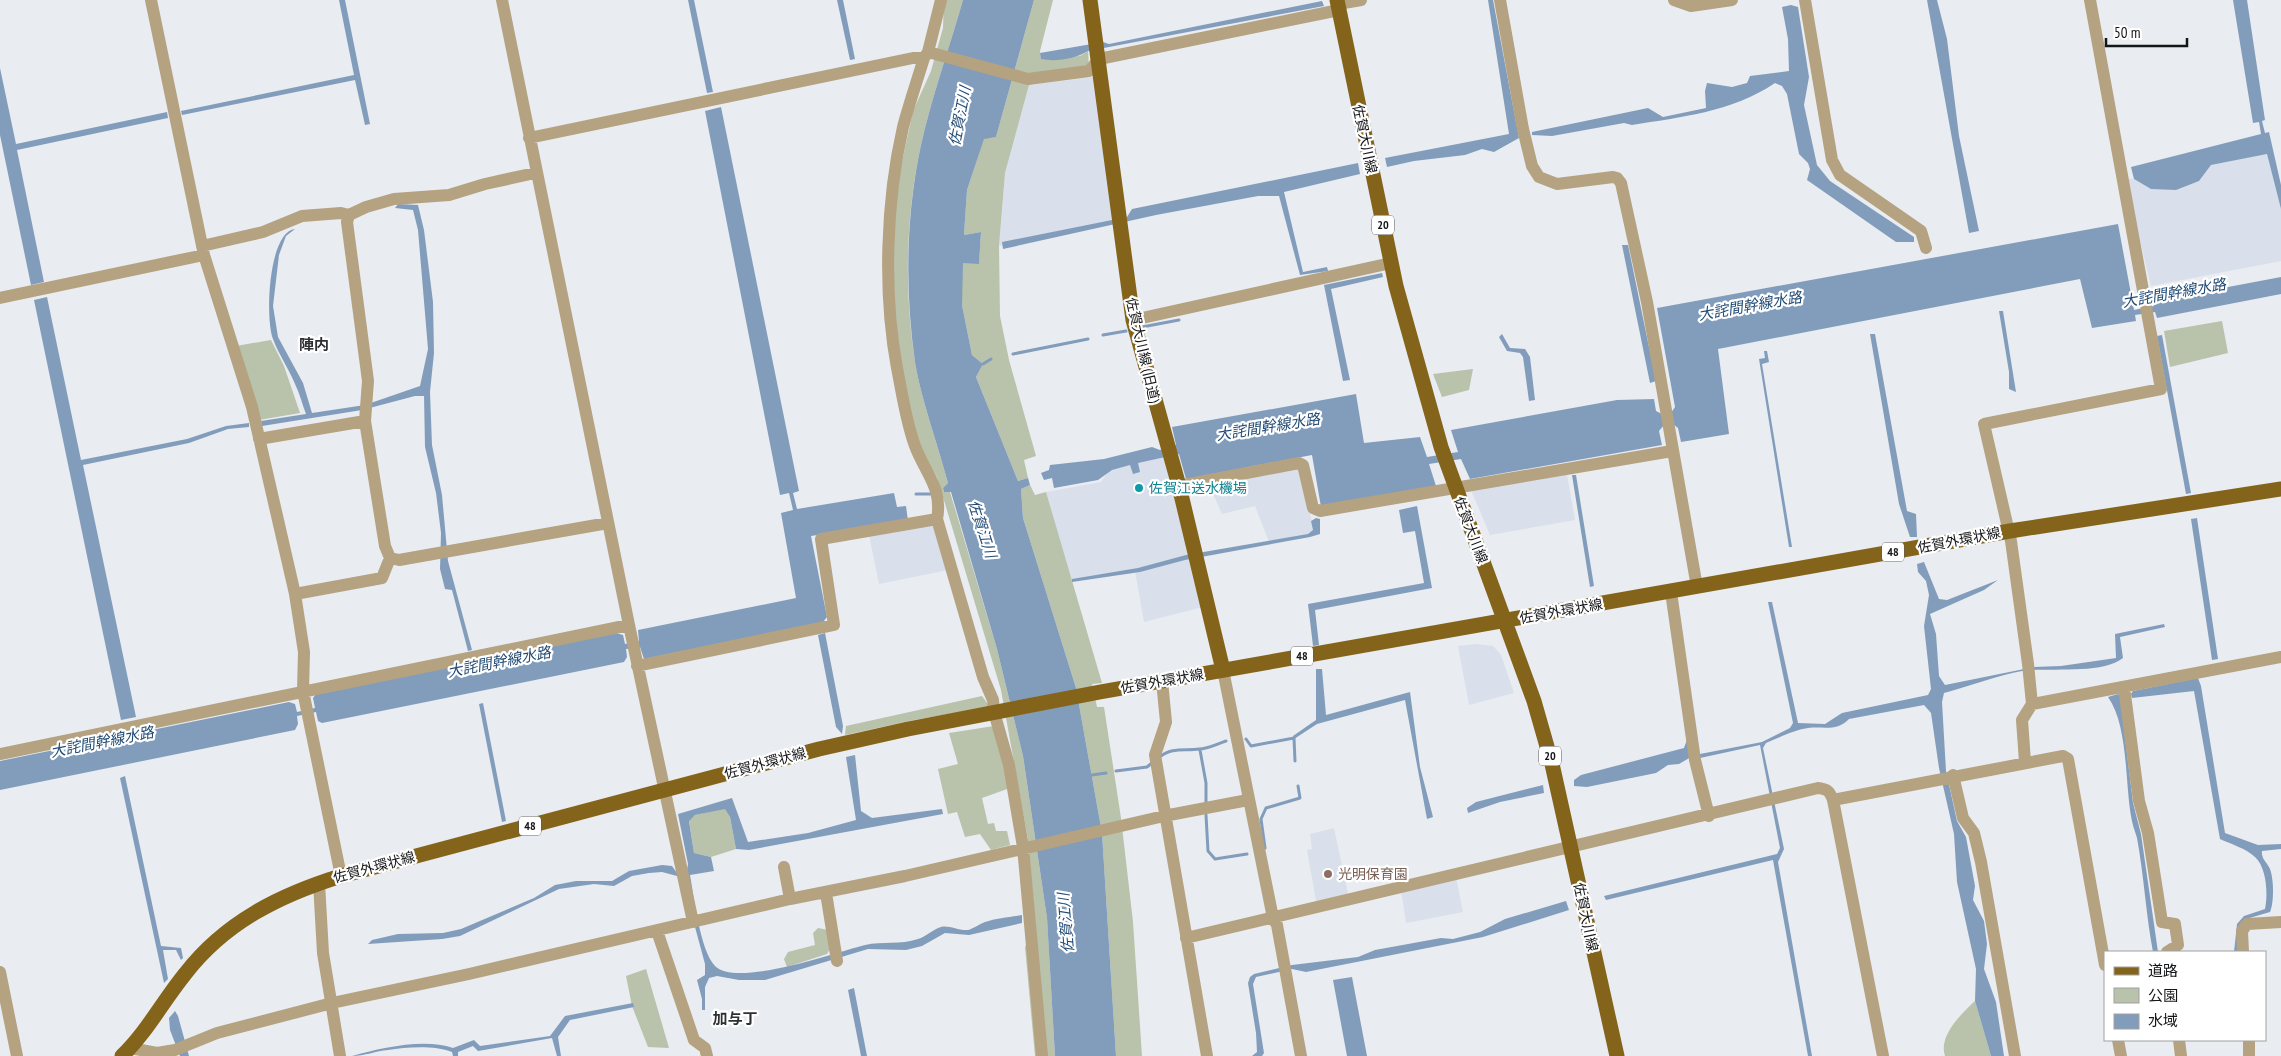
<svg xmlns="http://www.w3.org/2000/svg" width="2281" height="1056" font-family="'PT Sans Narrow','Noto Sans JP',sans-serif">
  <style>
    .built { fill: #d9e0eb }
    .green { fill: #b9c2aa }
    .water { fill: #829dbb }
    .lines { fill: none; stroke-linecap: round; stroke-linejoin: round }
    .stream { stroke: #829dbb; stroke-width: 3 }
    .minor { stroke: #b4a280; stroke-width: 12 }
    .major { stroke: #84641a; stroke-width: 15 }
    .culture-dot { fill: #0f9aa8; stroke: #fff; stroke-width: 2 }
    .education-dot { fill: #8d6e63; stroke: #fff; stroke-width: 2 }
    .labels { text-anchor: middle; stroke-width: 4.5; stroke-linejoin: round; paint-order: stroke }
    .shield { fill: #fff; stroke: #5a5b5d; stroke-width: 1 }
    .shield-label { font-size: 12px; font-weight: bold; fill: #141517 }
    .street-label { font-size: 14px; fill: #141517; stroke: #fff }
    .culture-label { font-size: 14px; fill: #0d838f; stroke: #fff; text-anchor: start }
    .education-label { font-size: 14px; fill: #785e54; stroke: #fff; text-anchor: start }
    .water-label { font-size: 15px; font-style: italic; fill: #234c75; stroke: #fff }
    .neighbourhood-label { font-size: 15px; font-weight: bold; fill: #2e3034; stroke: #fff }
  </style>
  <rect width="100%" height="100%" fill="#e9ecf1"/>
  <path class="built" d="M1094 77 1115 222 999 246 1005 173 1029 85Z
    M2267 154 2281 209V261L2151 286 2125 179H2134L2151 189 2199 181 2211 165Z
    M1164 455 1203 607 1144 622 1135 571 1070 581 1046 492 1101 482 1111 468Z
    M1298 468 1302 469 1314 535 1269 542 1255 506 1222 514 1209 485Z
    M1567 474 1575 520 1490 535 1471 490Z
    M934 525 948 570 879 584 869 535Z
    M1476 644 1493 646 1501 655 1514 693 1469 705 1458 646Z
    M1334 828 1349 898 1317 906 1307 850 1312 849 1310 834Z
    M1456 877 1463 912 1406 923 1401 890Z"/>
  <path class="green" d="M944 0H963C951 42 936 85 925 128 906 203 903 285 915 362 921 400 938 445 948 483L943 488 944 492H950L997 649 1023 756 1047 918 1055 1056H1035L1025 947 1036 929 1028 840 1001 690 937 477 918 443 901 368 894 306 892 237 900 171 913 111 931 71 943 28Z
    M1034 0H1053L1040 51 1041 59 1080 56 1088 51 1089 68 1029 85 1005 173 999 246 1000 316 1009 360 1036 456 1024 460 1028 478 1018 481 976 377 983 364 972 355 962 305V263H979L981 232 964 235 967 190 984 138 996 137Z
    M2222 321 2228 353 2170 367 2164 331Z
    M271 340 284 366 300 413 259 420 236 346Z
    M1473 369 1469 390 1442 397 1433 374Z
    M1030 485 1035 495 1046 492 1102 683 1092 684 1097 707H1104L1121 818 1133 922 1142 1056H1116L1102 833 1076 688 1023 518 1021 489Z
    M982 696 990 707 914 720 845 735 846 726Z
    M994 726 1010 788 982 798 988 824 994 823 996 831H1007L1010 845 991 850 980 834 965 837 957 812 948 814 938 769 958 764 949 733Z
    M725 808 730 817 736 849 711 857 694 853 689 820 695 815Z
    M818 928 828 930 830 949 827 954 787 967 784 959 788 952 815 945 813 933Z
    M646 969 669 1048 648 1047 632 1006 626 976Z
    M1975 1001 1991 1056H1945C1938 1036 1962 1013 1975 1001Z"/>
  <path class="water" d="M339 0H345L370 124 365 125 355 80 182 115 181 111 354 75Z
    M688 0H694L713 92 707 93Z
    M837 0H843L855 59 850 60Z
    M963 0H1034L996 137 984 139 967 190 964 235 981 232 979 264 963 263 962 305 972 355 983 364 976 377 1018 481 1028 478 1030 485 1021 489 1023 518 1076 688 1102 833 1116 1056H1055L1047 918 1023 756 997 649 951 492H944L943 488 948 483C938 445 921 399 915 362 904 285 906 203 925 128 936 85 951 42 963 0Z
    M1488 0H1493L1519 138 1494 152 1482 149 1465 155 1414 161 1387 167 1385 158 1509 134Z
    M1927 0H1937L1947 39 1959 136 1979 231 1969 233Z
    M2233 0H2247L2265 120 2262 121 2265 133 2269 132 2281 185V209L2267 154 2211 165 2199 181 2176 190 2151 189 2134 179 2131 167 2261 134 2259 122 2253 123Z
    M1322 1 1324 6 1088 51C1075 59 1056 62 1041 59L1040 53 1103 42 1109 44Z
    M1791 5 1798 7 1809 77 1804 105 1817 165 1830 181 1914 237V242H1896L1807 180 1810 169 1808 163 1799 154 1787 94 1782 86 1775 83C1732 112 1681 117 1632 125L1624 123 1552 136 1532 135V132L1648 108 1663 117 1706 108 1705 91 1707 83 1732 87 1747 83 1750 76 1789 71 1788 39 1782 7Z
    M0 68 16 144 167 112 168 118 17 150 44 282 31 285 0 135Z
    M721 107 799 491 793 493 797 509 894 493 897 507 906 506 908 521 811 536 827 617 823 622 644 659 640 647 626 649 627 657 624 662 322 723 318 721 316 712 297 716 298 724 295 730 0 790V761L289 702 295 704 297 712 315 708 313 698 316 694 616 633 623 635 625 644 639 641 638 630 796 598 781 513 793 510 789 493 780 495 705 111Z
    M1358 163 1360 174 1284 192 1303 272 1327 267 1328 271 1300 275 1279 196H1258L1156 215 1003 249 1002 242 1127 217 1132 209Z
    M398 204 418 205 424 230 433 302 434 353 430 392 432 445 442 495 448 561 472 650 468 651 452 590 445 589 440 569 441 533 436 493 425 447 424 396H415L362 410 262 426 261 421 306 414C302 404 300 394 295 384 289 369 279 355 273 339 265 319 268 232 295 229L286 236 279 255 273 306 278 337 303 383 312 413 365 405 420 386 428 349 418 230 413 210 395 208Z
    M2118 224 2134 310 2154 306V301L2281 277V294L2157 318 2155 312 2135 315 2136 321 2092 328 2080 279 1718 349 1729 434 1681 442 1678 428 1673 424 1664 425 1659 431 1662 445 1470 479 1461 459 1429 464 1436 486 1321 507 1312 455 1186 479 1179 454 1138 463 1140 472 1133 474 1130 465 1112 470 1098 480 1054 488 1052 478 1044 480 1041 473 1049 470 1050 465 1104 459 1152 447 1160 450 1176 445 1172 427 1356 394 1364 443 1420 437 1427 457 1458 452 1451 430 1617 400 1654 399 1656 411 1662 414 1671 413 1675 407 1657 308Z
    M1622 245H1628L1656 381 1650 383Z
    M1382 273 1383 277 1331 289 1350 380 1343 381 1324 285Z
    M47 297 81 460 187 439 226 426 249 423V427L228 429 189 443 83 465 136 717 121 720 34 300Z
    M1999 311H2003L2016 392 2009 389V372Z
    M1502 334 1510 348 1525 349 1530 357 1535 400 1529 401 1523 357 1520 353 1507 351 1499 337Z
    M1870 334H1875L1907 511 1916 514 1917 537H1910L1899 504Z
    M2162 335 2191 493 2186 494 2157 336Z
    M1764 351H1767L1769 362 1762 364 1792 547H1789L1759 359 1765 358Z
    M1572 475H1576L1594 586 1590 587Z
    M1417 506 1432 588 1315 610 1319 645 1313 646 1308 604 1424 583 1415 531 1403 533 1399 510Z
    M1316 518 1320 519V534L1310 537 1185 560 1140 572 1072 582V579L1138 568 1186 555 1308 534 1313 530 1311 521Z
    M2197 518 2218 659 2212 660 2191 519Z
    M1924 562 1939 599 1947 600 1998 580 1984 590 1930 614 1936 634 1939 676 1945 685 2034 667 2061 666 2116 658 2115 634 2164 624 2165 627 2120 637 2123 658C2102 675 2049 667 2022 671 1996 676 1970 686 1944 693L1942 702 1946 771 1957 821 1966 837 1975 886 1973 900 1984 921 1987 944 1984 969 1996 1002 2004 1056H1991L1975 1001 1976 969 1957 882 1954 834 1939 768 1931 713 1924 705 1849 719C1837 732 1823 726 1808 728 1793 730 1779 738 1766 743L1763 748 1784 849 1778 862 1812 1056H1808L1773 860 1606 900 1604 896 1777 854 1780 848 1760 745 1700 758 1691 757 1679 764 1668 765 1656 773 1587 787 1574 786V780L1581 775 1684 748 1688 737 1700 754 1762 742 1790 728 1793 723 1768 602H1772L1798 723 1825 724 1842 713 1928 695 1931 689 1924 626 1929 595 1926 581 1918 572 1917 564Z
    M825 633 843 726 842 734 836 727 818 635Z
    M1316 669H1322L1326 715 1410 692 1420 767 1433 817 1427 819 1405 700 1317 724 1294 739 1293 736 1316 720Z
    M2198 678 2201 686 2225 833 2258 845 2281 844V849L2262 851C2261 859 2267 862 2270 869 2274 880 2274 902 2270 912L2246 919 2238 952H2234L2237 924 2244 916 2265 909C2268 895 2267 868 2255 857 2247 849 2231 844 2220 839L2194 691 2132 698 2131 694 2133 691Z
    M2118 694 2122 697 2121 704 2133 803 2141 834 2158 952H2153C2146 915 2144 876 2137 838 2135 831 2132 824 2131 816 2125 781 2128 725 2108 697Z
    M483 703 506 821 502 822 479 704Z
    M855 755 861 811 872 818 942 809 943 814 749 850 736 849 730 817 725 809 695 815 689 821 694 853 711 857 714 871 690 875C694 897 700 950 715 966 737 988 837 952 865 945 882 941 901 945 918 939 926 937 933 929 941 927 949 925 959 931 968 930 973 929 979 924 985 922 996 918 1010 917 1022 915V923L969 935 945 933 922 946 906 950 868 949 765 980H739L717 976 709 978 705 987V1010H702V999L697 980 705 975V964L695 927 687 870 688 864 678 814 732 798 748 842 808 833 856 820 846 757Z
    M125 776 161 946 181 948 183 958 181 960 176 950H163L168 979 164 983 120 778Z
    M1543 785 1544 793 1500 802 1468 813 1467 808 1476 802Z
    M662 865 672 866 677 873V876L662 872 649 873 632 876 614 886 594 884 559 889 460 936 442 939 368 944 372 940 398 934 443 933 461 929 534 898 555 885 576 881H612L629 871Z
    M1566 901 1569 910 1483 937 1306 972 1292 969 1256 977 1253 984 1264 1053 1262 1056H1252L1257 1052 1256 1033 1248 983 1250 977 1254 974 1292 965 1358 957 1375 950 1441 938 1453 939 1480 932 1505 919Z
    M1352 977 1367 1056H1347L1333 980Z
    M854 988 867 1056H861L848 990Z
    M633 1003 634 1007 570 1020 558 1037 561 1056H557L552 1038 478 1051 473 1046 458 1052V1056H453L452 1052C434 1045 407 1047 388 1050 376 1051 365 1056 352 1056 381 1048 424 1038 453 1048L474 1040 480 1046 550 1036 565 1016Z
    M175 1011 178 1016 189 1056H180L170 1030 169 1018Z"/>
  <g class="lines">
    <path class="stream" d="M1142 327 1179 320
      M1103 335 1126 331
      M1013 354 1088 339
      M983 364 991 359
      M916 494H930
      M1246 739 1251 746 1294 738 1295 761
      M1200 750 1206 783V803
      M1160 757C1171 747 1185 751 1199 749 1207 749 1217 744 1226 741
      M1116 771 1147 767 1153 762
      M1092 775 1106 773
      M1206 815 1208 851 1215 859 1247 854
      M1265 848 1261 819 1266 808 1300 798 1298 786"/>
    <path class="minor" d="M151 0 204 255 252 407 295 594 304 652 303 691 341 876
      M502 0 629 625
      M941 0 928 52 924 58C917 81 909 104 903 127 886 201 883 293 897 368 902 393 906 422 915 446 925 473 943 488 937 519L983 677 993 700 994 712 1009 765 1023 847 1042 1056
      M1500 0 1523 129 1532 166 1539 177 1557 184 1613 177 1617 178 1621 183 1647 302 1697 587
      M1674 0 1691 6 1732 0
      M1805 0 1832 160 1840 175 1921 231 1926 248
      M1338 4 1361 0
      M928 52 1028 79 1089 71 1099 59 1339 10
      M529 138 913 58H924
      M202 246 263 232 302 216 341 213 349 215
      M0 298 204 255
      M1133 320 1391 263
      M259 439 365 421
      M1179 486 1299 463 1303 465 1313 508 1320 511 1672 451
      M390 558 399 560 608 523
      M1671 592 1695 760 1709 816
      M295 594 382 578 390 558 385 546 365 421 368 381 347 222 349 215 366 207 394 199 449 195 485 184 535 173
      M637 666 834 625 821 539 937 519
      M1223 670 1273 918 1277 925 1301 1056
      M1162 681 1166 722 1155 755 1207 1056
      M2124 687 2139 801 2148 833 2162 922 2175 924 2178 945 2167 952
      M2032 704 2028 664 2011 541 1984 424 2161 389 2090 0
      M0 754 629 625 693 922
      M2025 762 2022 720 2032 704 2281 657
      M1953 775 1963 818 1974 833 1981 862 2015 1056
      M1833 800 2063 756 2068 759 2105 965
      M784 867 790 899
      M319 883 323 953 340 1056
      M826 893 837 961
      M657 931 694 1040 705 1048 707 1056
      M1186 938 1818 788C1828 789 1830 792 1833 800L1883 1056
      M2243 952 2242 931 2247 924 2281 922
      M0 972 17 1056
      M2118 1040 2121 1056
      M2179 1040 2181 1056
      M2249 1040V1056
      M130 1048 157 1053 175 1050 217 1033 332 1003 469 974 790 899 905 876 1164 816 1248 800"/>
    <path class="major" d="M1090 0 1133 320 1179 486 1223 670
      M1337 0 1396 286 1441 447 1534 701 1552 764 1617 1056
      M122 1056C147 1032 163 1001 185 974 225 922 280 895 341 876L819 749 908 729 1100 692 2010 531 2281 489"/>
  </g>
  <circle class="culture-dot" cx="1139" cy="488" r="5"/>
  <circle class="education-dot" cx="1328" cy="874" r="5"/>
  <g class="labels">
    <g class="shield">
      <rect x="1372" y="215.5" width="22" height="19" rx="4"/>
      <rect x="1882" y="542.5" width="22" height="19" rx="4"/>
      <rect x="1291" y="646.5" width="22" height="19" rx="4"/>
      <rect x="1539" y="746.5" width="22" height="19" rx="4"/>
      <rect x="519" y="816.5" width="22" height="19" rx="4"/>
    </g>
    <g class="shield-label">
      <text x="1383" y="229">20</text>
      <text x="1893" y="556">48</text>
      <text x="1302" y="660">48</text>
      <text x="1550" y="760">20</text>
      <text x="530" y="830">48</text>
    </g>
    <g class="street-label">
      <text transform="translate(1365 139) rotate(78)" y="5">佐賀大川線</text>
      <text transform="translate(1143 350) rotate(77)" y="5">佐賀大川線 (旧道)</text>
      <text transform="translate(1471 530) rotate(69)" y="5">佐賀大川線</text>
      <text transform="translate(1959 540) rotate(-11)" y="5">佐賀外環状線</text>
      <text transform="translate(1561 611) rotate(-10)" y="5">佐賀外環状線</text>
      <text transform="translate(1162 681) rotate(-10)" y="5">佐賀外環状線</text>
      <text transform="translate(765 763) rotate(-15)" y="5">佐賀外環状線</text>
      <text transform="translate(374 867) rotate(-15)" y="5">佐賀外環状線</text>
      <text transform="translate(1586 917) rotate(78)" y="5">佐賀大川線</text>
    </g>
    <g class="culture-label">
      <text x="1149" y="493">佐賀江送水機場</text>
    </g>
    <g class="education-label">
      <text x="1338" y="879">光明保育園</text>
    </g>
    <g class="water-label">
      <text transform="translate(960 116) rotate(-79)" y="5">佐賀江川</text>
      <text transform="translate(2174 293) rotate(-10)" y="5">大詫間幹線水路</text>
      <text transform="translate(1750 306) rotate(-10)" y="5">大詫間幹線水路</text>
      <text transform="translate(1268 427) rotate(-9)" y="5">大詫間幹線水路</text>
      <text transform="translate(982 529) rotate(72)" y="5">佐賀江川</text>
      <text transform="translate(499 662) rotate(-11)" y="5">大詫間幹線水路</text>
      <text transform="translate(102 742) rotate(-11)" y="5">大詫間幹線水路</text>
      <text transform="translate(1066 923) rotate(-95)" y="5">佐賀江川</text>
    </g>
    <g class="neighbourhood-label">
      <text x="314" y="350">陣内</text>
      <text x="735" y="1024">加与丁</text>
    </g>
  </g>
  <rect x="2104" y="951" width="162" height="90" fill="#ffffff" stroke="#a1a1a2"/>
  <rect x="2114" y="967" width="25" height="8" fill="#84641a" stroke="#a1a1a2"/>
  <text x="2148" y="976" font-size="15" fill="#141517">道路</text>
  <rect x="2114" y="988" width="25" height="15" fill="#b9c2aa" stroke="#a1a1a2"/>
  <text x="2148" y="1001" font-size="15" fill="#141517">公園</text>
  <rect x="2114" y="1014" width="25" height="15" fill="#829dbb" stroke="#a1a1a2"/>
  <text x="2148" y="1026" font-size="15" fill="#141517">水域</text>
  <path d="M2106 38v8h81v-8" fill="none" stroke="#141517" stroke-width="2.5"/>
  <text x="2114" y="38" font-size="15" fill="#141517" stroke="#ffffff" stroke-width="4" paint-order="stroke">50 m</text>
</svg>
